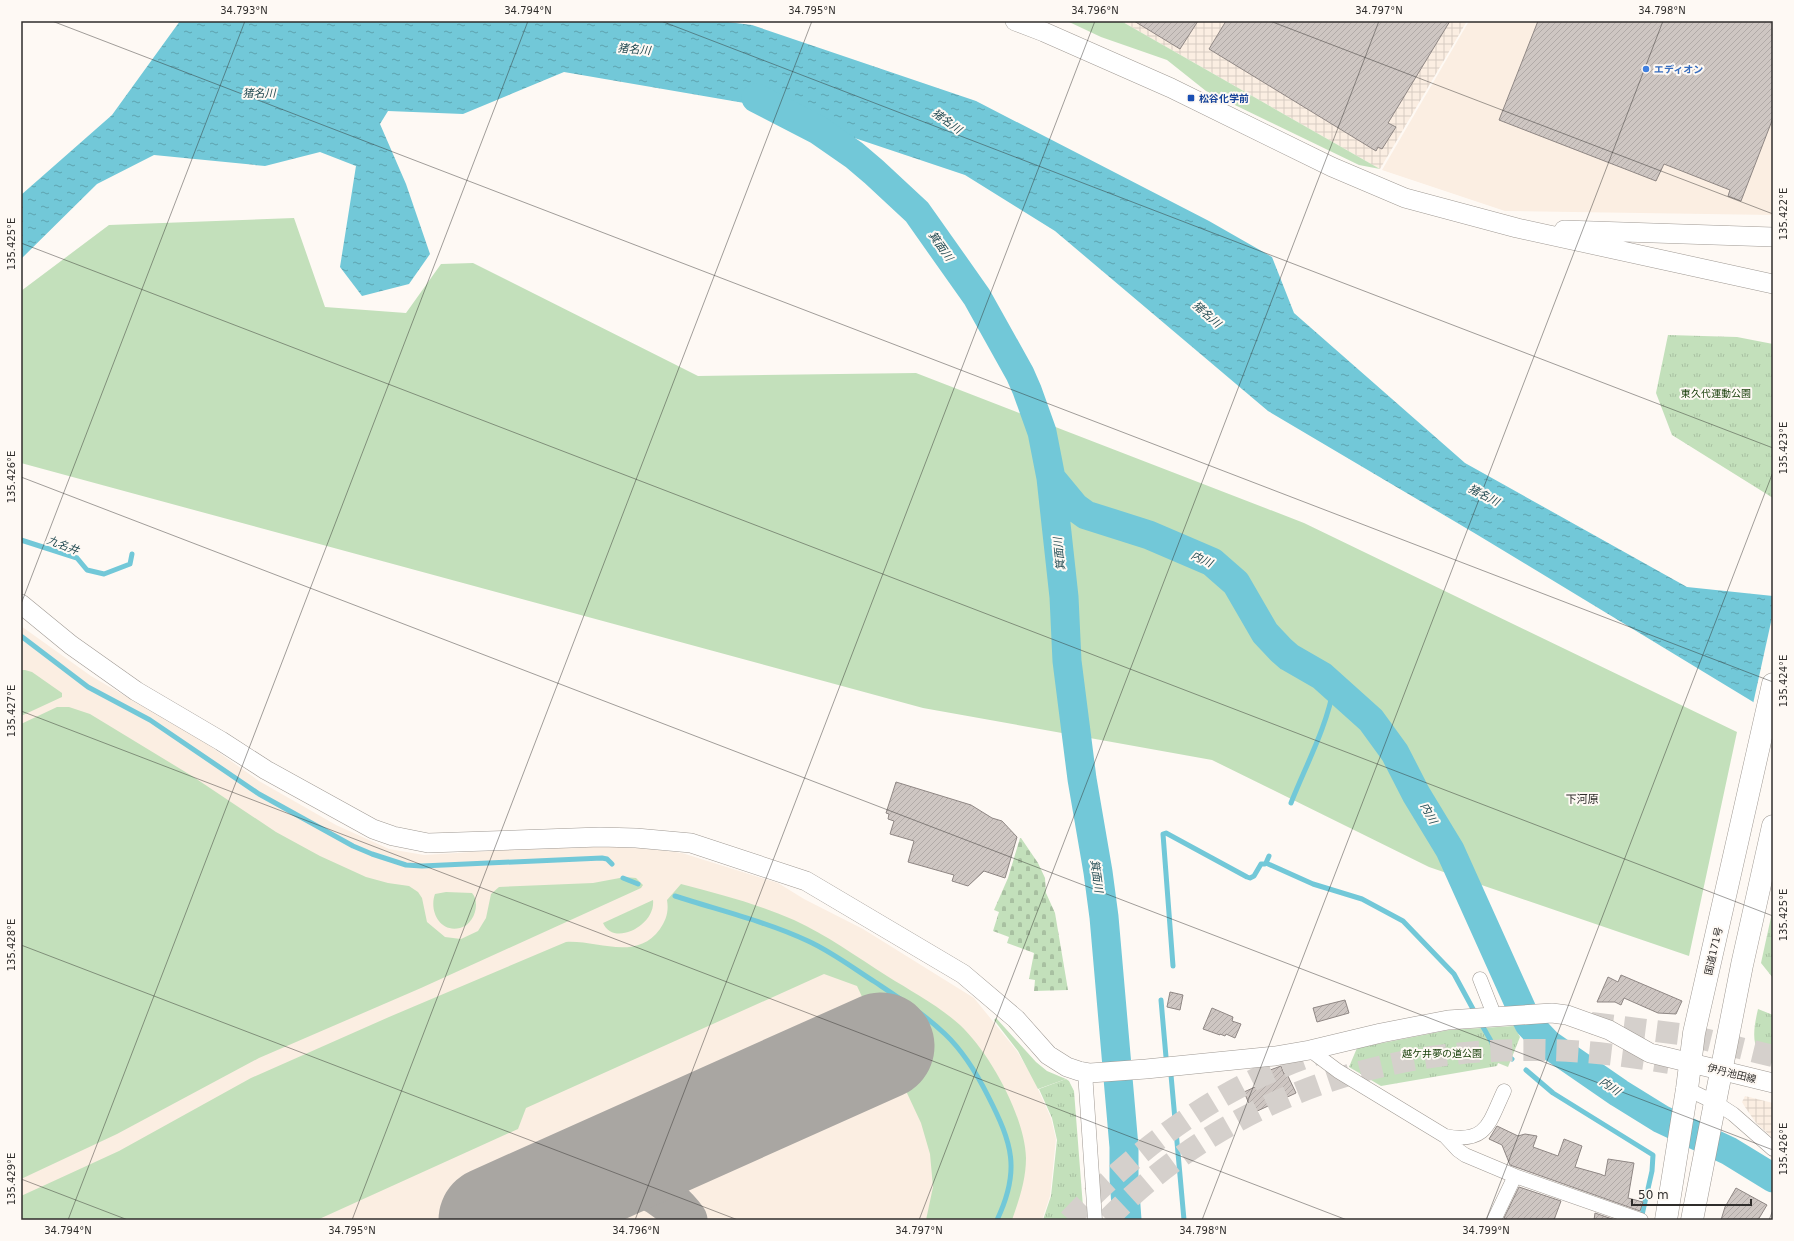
<svg xmlns="http://www.w3.org/2000/svg" width="1794" height="1241" font-family="'DejaVu Sans','Noto Sans JP',sans-serif">
  <style>
    .built { fill: #fbeee2 }
    .industrial { fill: url(#industrial-grid) }
    .green { fill: #c3e0bb }
    .cemetery { fill: url(#cemetery-stones) }
    .park { fill: url(#park-tufts) }
    .water { fill: url(#water-ripples) }
    .pier { fill: #fef9f4 }
    .lines { fill: none; stroke-linecap: round; stroke-linejoin: round }
    .stream { stroke: #72c8d8; stroke-width: 5 }
    .river { stroke: #72c8d8; stroke-width: 29 }
    .taxiway { stroke: #a9a6a2; stroke-width: 43 }
    .runway { stroke: #a9a6a2; stroke-width: 107 }
    .building { fill: url(#building-hatch); stroke: #8f8784 }
    .highway-tunnel { stroke: #d5d0cc; stroke-width: 22; stroke-dasharray: 22 11; stroke-linecap: butt }
    .street-casing { stroke: #9f9993; stroke-width: 15 }
    .secondary-casing { stroke: #9f9993; stroke-width: 20 }
    .highway-casing { stroke: #9f9993; stroke-width: 23 }
    .street { stroke: #fff; stroke-width: 14 }
    .secondary { stroke: #fff; stroke-width: 19 }
    .highway { stroke: #fff; stroke-width: 22 }
    .ticks { fill: none; stroke: #2f2d2b; stroke-width: 1; stroke-opacity: 0.45 }
    .shop-dot { fill: #3f7fe0; stroke: #fef9f4; stroke-width: 1.5 }
    .transit-dot { fill: #1a4fb4; stroke: #fef9f4; stroke-width: 1.5 }
    .labels { text-anchor: middle; stroke-width: 4; stroke-linejoin: round; paint-order: stroke }
    .shop-label { font-size: 10px; font-weight: bold; fill: #366cbe; stroke: #fef9f4; text-anchor: start }
    .transit-label { font-size: 10px; font-weight: bold; fill: #164399; stroke: #fef9f4; text-anchor: start }
    .park-label { font-size: 10px; fill: #123a04; stroke: #fef9f4 }
    .street-label { font-size: 10px; fill: #2f2d2b; stroke: #fef9f4 }
    .water-label { font-size: 11px; font-style: italic; fill: #244c53; stroke: #fef9f4 }
    .neighbourhood-label { font-size: 11px; fill: #2f2d2b; stroke: #fef9f4 }
    .neatline { fill: none; stroke: #2f2d2b; stroke-width: 1.5 }
    .ticks-label { font-size: 10px; text-anchor: middle; fill: #2f2d2b }
  </style>
  <defs>
    <pattern id="industrial-grid" width="8" height="8" patternUnits="userSpaceOnUse"><rect width="8" height="8" fill="#fbeee2"/><path d="M0 4h8M4 0v8" fill="none" stroke="#d7ccc2"/></pattern>
    <pattern id="cemetery-stones" width="16" height="16" patternUnits="userSpaceOnUse"><rect width="16" height="16" fill="#c3e0bb"/><path d="M2 7V4a2 2 0 0 1 4 0v3zM10 15v-3a2 2 0 0 1 4 0v3z" fill="#a8c0a1"/></pattern>
    <pattern id="park-tufts" width="24" height="20" patternUnits="userSpaceOnUse"><rect width="24" height="20" fill="#c3e0bb"/><path d="M3 7l-1-3M5 7V3M7 7l1-3M15 17l-1-3M17 17v-4M19 17l1-3" fill="none" stroke="#a8c0a1"/></pattern>
    <pattern id="water-ripples" width="26" height="14" patternUnits="userSpaceOnUse"><rect width="26" height="14" fill="#72c8d8"/><path d="M2 4q2-2 4 0t4 0M15 11q2-2 4 0t4 0" fill="none" stroke="#5ea3af"/></pattern>
    <pattern id="building-hatch" width="6" height="6" patternUnits="userSpaceOnUse"><rect width="6" height="6" fill="#cec6c2"/><path d="M-1 1l2-2M0 6l6-6M5 7l2-2" fill="none" stroke="#b1aaa7"/></pattern>
  </defs>
  <rect width="100%" height="100%" fill="#fef9f4"/>
  <path class="built" d="M1469 21H1773V215L1505 211 1382 170Z
    M21 626 91 676 207 744 259 781 336 825 389 849 424 855 522 849 628 846 682 853 778 883 804 899 863 929 974 998 1017 1051 1033 1078 1051 1118 1056 1139 1050 1196 1042 1220H21Z"/>
  <path class="industrial" d="M1121 21H1467L1380 169Z
    M1745 1096 1773 1103V1138L1756 1123 1745 1107 1742 1102Z"/>
  <path class="green" d="M1067 21H1121L1380 169 1359 165 1206 91 1167 60 1101 37Z
    M294 218 325 307 406 313 441 264 473 263 698 376 916 373 1304 523 1737 732 1689 956 1429 867 1212 760 923 708 21 463V291L109 225Z
    M25 670 32 672 62 693V697L21 716V670Z
    M57 707H69L90 714 192 776 276 832 320 856 366 877 388 883 409 886 418 892 422 898 427 922 445 937 461 939 478 931 486 918 491 894 499 887 593 883 625 877 636 878 643 885 641 888 421 988 259 1058 117 1134 21 1179V724Z
    M681 884C719 894 758 904 794 920 827 935 857 957 887 976 911 991 939 1006 960 1025 990 1053 1025 1117 1026 1158 1026 1180 1019 1200 1012 1220H926L933 1187 930 1154 921 1123 857 986 824 974 526 1108 518 1129 317 1220H21V1196L119 1151 251 1078 389 1017 566 942C598 940 636 962 660 929 666 920 669 912 667 900Z
    M446 892 472 893C481 903 474 925 460 928 439 933 429 910 435 894Z
    M653 900C656 926 613 947 603 923Z
    M996 1018 1036 1062 1047 1071 1066 1079 1038 1089 1018 1051 994 1020Z"/>
  <path class="cemetery" d="M1020 838H1021L1038 863 1045 878 1046 893 1055 913 1068 990 1034 991 1035 980 1029 979 1034 953 1007 943 1009 937 993 931 999 912 994 910 1008 878Z"/>
  <path class="park" d="M1668 335 1737 337 1773 344V498L1672 435 1656 393Z
    M1773 908V978L1761 963Z
    M1758 1009 1773 1015V1064C1749 1053 1753 1031 1758 1009Z
    M1514 1026 1520 1037 1508 1067 1498 1063 1497 1066 1381 1086 1349 1067 1357 1048 1449 1030Z
    M1066 1079 1069 1081 1074 1091 1084 1220H1043L1051 1196 1057 1140 1052 1118 1039 1089Z"/>
  <path class="water" d="M180 21H720L752 25 976 101 1209 221 1272 257 1294 313 1465 463 1687 587 1773 596V714L1476 534 1268 411 1055 231 965 175 756 105 564 72 463 114 388 111 380 124 406 184 430 254 409 284 362 296 340 267 356 166 320 152 265 166 154 155 97 184 21 259V195L112 115Z"/>
  <path class="pier" d="M1773 613V716L1753 704Z"/>
  <g class="lines">
    <path class="stream" d="M21 540 77 558 87 570 104 574 130 564 132 554
      M21 636 88 687 150 720 259 794 353 846 372 854 406 865 422 866 602 858 607 859 612 864
      M1291 803C1306 765 1327 727 1334 686
      M1269 856 1266 863 1313 884 1362 899 1403 921 1454 974 1473 1009
      M623 878 638 884
      M675 896C718 910 768 922 808 941 832 952 853 968 875 982 899 998 924 1014 945 1034 964 1052 977 1074 988 1096 1012 1143 1021 1170 997 1220
      M1173 966 1163 834 1166 833 1247 877 1250 878 1254 876 1261 864H1265L1266 863
      M1161 1000 1166 1057
      M1483 1027 1495 1048 1512 1059
      M1526 1070 1553 1093 1653 1155 1652 1171 1642 1215
      M1171 1075 1184 1220"/>
    <path class="river" d="M756 98 818 130 854 155 874 172 917 212 977 297 1020 374 1027 390 1042 432 1051 478 1064 597 1067 661 1082 779 1098 872 1104 917 1124 1147V1178L1127 1220
      M1051 478 1075 507 1086 515 1149 535 1212 562 1236 583 1265 633 1281 650 1289 657 1322 676 1371 720 1395 753 1416 794 1450 850 1522 1010 1529 1024 1548 1044 1619 1093 1661 1119 1729 1151 1773 1178"/>
    <path class="taxiway" d="M566 1187C576 1184 586 1180 596 1179 630 1175 666 1192 686 1220"/>
    <path class="runway" d="M492 1220 881 1046"/>
  </g>
  <path class="building" d="M1134 21H1198L1180 49Z
    M1226 21H1450L1388 123 1396 127 1382 149 1378 147 1376 151 1209 49Z
    M1538 21H1773V118L1741 201 1728 196 1730 190 1664 164 1656 181 1499 120Z
    M896 782 971 805 992 818 1002 821 1017 837 1005 878 984 871 968 886 952 881 954 875 908 862 914 841 890 834 894 821 888 819 889 814 886 813Z
    M1621 975 1682 1001 1676 1014 1658 1013 1624 998 1621 1005 1615 1002H1597L1608 977 1618 982Z
    M1170 992 1183 995 1180 1010 1167 1007Z
    M1345 1000 1349 1013 1317 1022 1313 1008Z
    M1212 1008 1233 1017 1232 1021 1241 1024 1235 1038 1226 1034 1225 1036 1220 1034V1035L1203 1029Z
    M1281 1066 1284 1074 1286 1072 1296 1093 1253 1113 1244 1092 1266 1082 1262 1073Z
    M1497 1126 1518 1136 1525 1134 1537 1136 1533 1147 1558 1156 1564 1139 1582 1146 1575 1167 1600 1174 1605 1176 1608 1159 1634 1163 1628 1198 1643 1202 1640 1211 1510 1165 1502 1145 1489 1139Z
    M1519 1187 1561 1201 1554 1220H1509L1504 1218Z
    M1736 1188 1767 1205 1758 1220H1721L1725 1207Z
    M1595 1213 1615 1220H1594Z"/>
  <g class="lines">
    <path class="highway-tunnel" d="M1591 1023 1687 1035 1773 1056
      M1069 1220C1138 1147 1223 1084 1320 1053
      M1107 1220C1218 1106 1368 1050 1526 1050 1574 1049 1622 1055 1669 1063"/>
    <defs>
      <path id="street" d="M1480 979 1495 1017
        M1310 1050 1338 1071 1445 1136C1487 1144 1489 1123 1504 1091
        M1085 1072 1095 1220
        M1687 1089 1716 1103 1733 1114 1773 1149
        M1445 1136 1458 1150 1465 1155 1515 1176 1641 1220
        M1494 1220 1515 1176"/>
      <path id="secondary" d="M1015 21 1044 32 1171 88 1332 167 1405 198 1517 228 1773 284
        M1564 230 1773 237
        M21 604 71 645 136 691 221 741 266 770 373 829 393 836 428 843 600 837 636 838 691 843 806 881 963 974 1016 1019 1048 1055 1067 1067 1079 1071 1090 1073 1146 1069 1275 1056 1310 1050 1381 1033 1448 1020 1552 1013 1567 1015 1609 1030 1650 1053 1773 1083"/>
      <path id="highway" d="M1666 1220 1687 1089 1694 1033 1773 684
        M1692 1220 1742 965 1773 826"/>
    </defs>
    <use href="#street" class="street-casing"/>
    <use href="#secondary" class="secondary-casing"/>
    <use href="#highway" class="highway-casing"/>
    <use href="#street" class="street"/>
    <use href="#secondary" class="secondary"/>
    <use href="#highway" class="highway"/>
  </g>
  <path class="ticks" d="M52 21 1773 682M661 21 1773 448M1270 21 1773 214M21 243 1773 916M21 477 1773 1150M21 604 245 21M21 711 1347 1220M21 945 738 1220M21 1179 128 1220M68 1220 528 21M352 1220 812 21M635 1220 1095 21M919 1220 1379 21M1202 1220 1663 21M1486 1220 1773 472M1769 1220 1773 1210"/>
  <circle class="shop-dot" cx="1646" cy="69" r="4"/>
  <rect class="transit-dot" x="1187" y="94" width="8" height="8" rx="2"/>
  <g class="labels">
    <g class="shop-label">
      <text x="1654" y="73">エディオン</text>
    </g>
    <g class="transit-label">
      <text x="1199" y="102">松谷化学前</text>
    </g>
    <g class="park-label">
      <text x="1716" y="397">東久代運動公園</text>
      <text x="1442" y="1057">越ケ井夢の道公園</text>
    </g>
    <g class="street-label">
      <text transform="translate(1713 951) rotate(-77)" y="4">国道171号</text>
      <text transform="translate(1732 1073) rotate(14)" y="4">伊丹池田線</text>
    </g>
    <g class="water-label">
      <text transform="translate(634 49) rotate(5)" y="4">猪名川</text>
      <text x="259" y="97">猪名川</text>
      <text transform="translate(947 121) rotate(35)" y="4">猪名川</text>
      <text transform="translate(941 246) rotate(55)" y="4">箕面川</text>
      <text transform="translate(1207 314) rotate(41)" y="4">猪名川</text>
      <text transform="translate(1484 495) rotate(27)" y="4">猪名川</text>
      <text transform="translate(63 545) rotate(21)" y="4">九名井</text>
      <text transform="translate(1059 554) rotate(-96)" y="4">箕面川</text>
      <text transform="translate(1202 559) rotate(26)" y="4">内川</text>
      <text transform="translate(1429 813) rotate(61)" y="4">内川</text>
      <text transform="translate(1097 876) rotate(82)" y="4">箕面川</text>
      <text transform="translate(1610 1086) rotate(35)" y="4">内川</text>
    </g>
    <g class="neighbourhood-label">
      <text x="1582" y="803">下河原</text>
    </g>
  </g>
  <rect width="1794" height="1241" fill="none" stroke="#fef9f4" stroke-width="44"/>
  <path d="M1632 1199v6h119v-6" fill="none" stroke="#2f2d2b" stroke-width="2"/>
  <text x="1638" y="1199" font-size="12" fill="#2f2d2b" stroke="#fef9f4" stroke-width="3" paint-order="stroke">50 m</text>
  <rect x="22" y="22" width="1750" height="1197" class="neatline"/>
  <g class="ticks-label">
    <text x="244" y="14">34.793°N</text>
    <text x="528" y="14">34.794°N</text>
    <text x="812" y="14">34.795°N</text>
    <text x="1095" y="14">34.796°N</text>
    <text x="1379" y="14">34.797°N</text>
    <text x="1662" y="14">34.798°N</text>
    <text transform="translate(1783 214) rotate(-90)" y="4">135.422°E</text>
    <text transform="translate(11 244) rotate(-90)" y="4">135.425°E</text>
    <text transform="translate(1783 448) rotate(-90)" y="4">135.423°E</text>
    <text transform="translate(11 477) rotate(-90)" y="4">135.426°E</text>
    <text transform="translate(1783 681) rotate(-90)" y="4">135.424°E</text>
    <text transform="translate(11 711) rotate(-90)" y="4">135.427°E</text>
    <text transform="translate(1783 915) rotate(-90)" y="4">135.425°E</text>
    <text transform="translate(11 945) rotate(-90)" y="4">135.428°E</text>
    <text transform="translate(1783 1149) rotate(-90)" y="4">135.426°E</text>
    <text transform="translate(11 1179) rotate(-90)" y="4">135.429°E</text>
    <text x="68" y="1234">34.794°N</text>
    <text x="352" y="1234">34.795°N</text>
    <text x="636" y="1234">34.796°N</text>
    <text x="919" y="1234">34.797°N</text>
    <text x="1203" y="1234">34.798°N</text>
    <text x="1486" y="1234">34.799°N</text>
  </g>
</svg>
